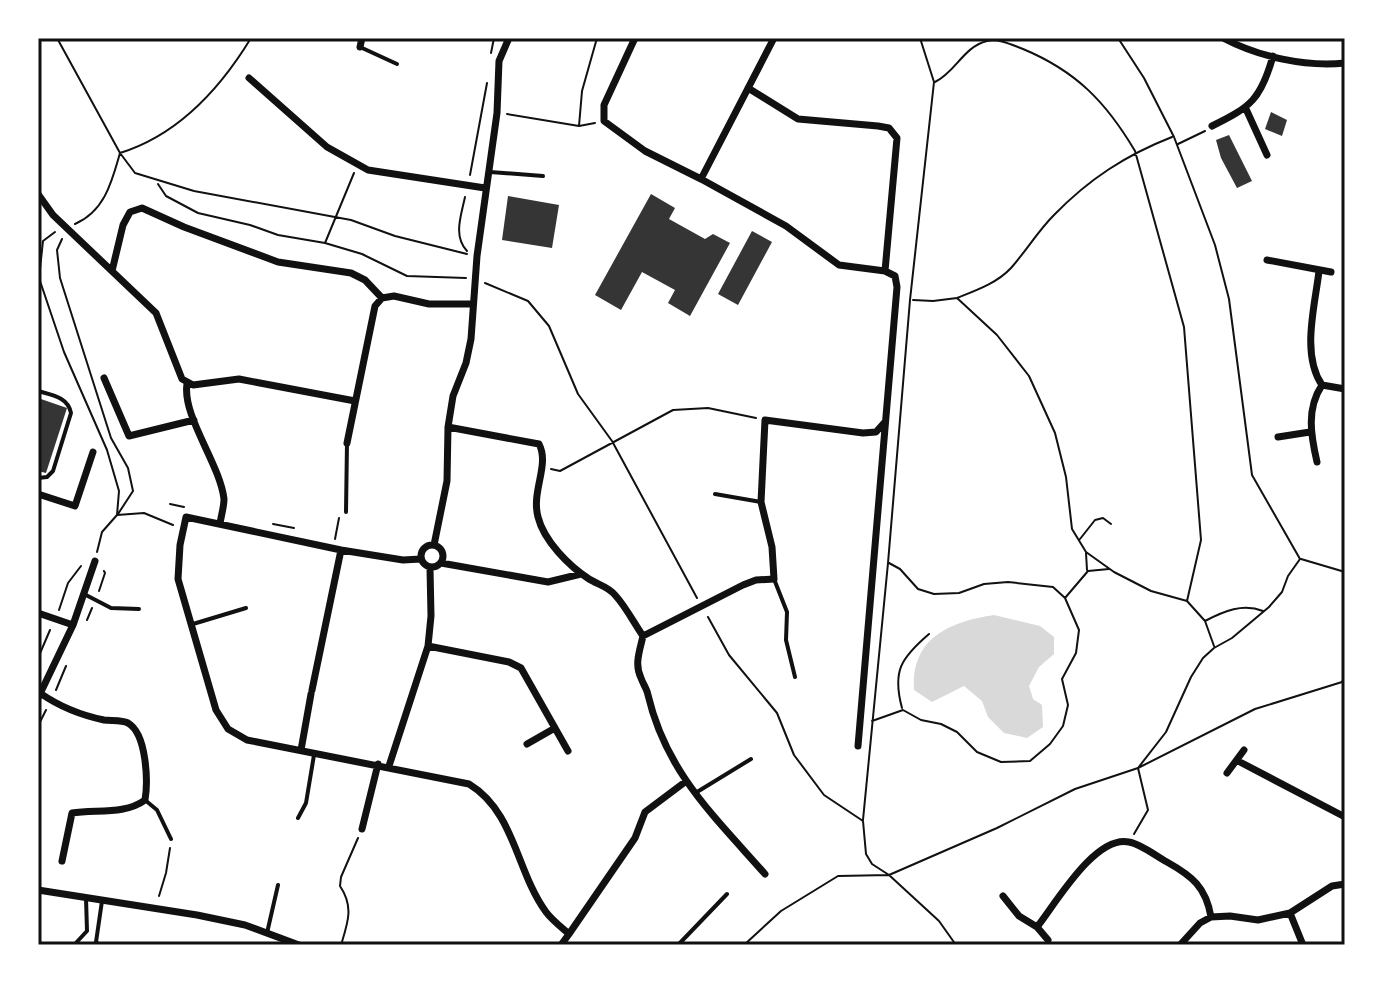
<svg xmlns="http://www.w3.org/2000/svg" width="1383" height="983" font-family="'Noto Sans',sans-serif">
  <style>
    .water { fill: #d9d9d9 }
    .building { fill: #353535 }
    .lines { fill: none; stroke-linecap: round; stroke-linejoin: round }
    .path { stroke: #111; stroke-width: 2 }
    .service { stroke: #111; stroke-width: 4 }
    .minor { stroke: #111; stroke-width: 7 }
    .neatline { fill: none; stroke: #111; stroke-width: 3 }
  </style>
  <rect width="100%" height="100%" fill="#fff"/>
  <path class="water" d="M994 615 1040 626 1054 637V654L1039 667 1029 686 1033 699 1042 705 1043 727 1027 738 1004 733 988 717 982 701 964 686 932 702 914 690C911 638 949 622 994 615Z"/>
  <path class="building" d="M1271 112 1287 120 1282 136 1265 129Z
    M1229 135 1252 181 1237 188 1221 158 1216 140Z
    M651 194 675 208 669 219 705 239 713 234 730 243 690 316 668 303 675 290 642 272 621 310 595 295Z
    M508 196 559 205 552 248 502 240Z
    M752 231 772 242 738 305 718 294Z
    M38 398 67 408 46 473 38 471Z"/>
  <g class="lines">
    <path class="path" d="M57 38 120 153 135 173 194 191 351 220 395 236 467 254
      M491 53 494 38
      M935 82C956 72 963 47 987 41 999 38 1012 45 1023 49 1076 71 1106 102 1135 151L1184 327 1201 540 1187 601
      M507 114 579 126 595 123
      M579 126 582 91 597 38
      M1178 144 1205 131
      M470 175 487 83
      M158 184 166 196 198 213 250 225 278 235 325 243 362 254 407 276 466 278
      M465 197C461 216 453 236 467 251
      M75 224C105 211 112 181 120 153 178 135 220 89 251 38
      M55 232 43 241 39 278 64 352 107 450 119 491 117 515
      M62 239 57 250 60 278 111 438 128 468 133 491 118 514
      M325 243 354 173
      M485 283 528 301 549 326 578 394 612 441 697 598
      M957 298C977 290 997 283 1011 268 1026 251 1038 231 1054 215 1089 179 1126 155 1172 137
      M913 300 933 301 957 298 997 335 1029 376 1055 433 1066 477 1072 529 1086 552 1114 572 1151 591 1187 601 1205 621 1214 646
      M551 469 560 471 673 410 708 408 756 418
      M170 504 184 507
      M273 524 294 528
      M335 539 339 518
      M1080 539 1095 520 1103 518 1111 524
      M97 552 102 532 117 515 144 513 173 525
      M1086 553 1087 570
      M1301 559 1345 572
      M99 591 105 573 104 571
      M1065 598 1088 571 1109 569
      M59 610 68 583 81 566
      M708 617 729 655 777 713 794 755 824 795 863 821 866 854 872 864 889 875 939 921 956 945
      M87 620 92 608
      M1205 621C1224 611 1243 603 1263 611
      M38 658 50 630
      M56 690 66 666
      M902 708C892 671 901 658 929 634
      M872 721 903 710 921 720 941 724 957 732 977 752 1001 762 1030 761 1050 744 1063 726 1068 705 1062 679 1076 653 1079 630 1065 598 1053 587 1008 582 984 584 959 593 934 594 918 589 900 569 889 563
      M38 726 46 710
      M863 820 888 563 910 300 934 82 920 38
      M1134 834 1148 810 1138 768 1255 709 1342 682 1345 676
      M159 896 166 873 170 848
      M341 945C348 922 354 907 340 886L341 877 358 838
      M744 945 781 911 838 876 889 875 997 828 1075 789 1138 768 1166 732 1191 677 1203 658 1214 648 1232 638 1269 607 1282 592 1288 576 1300 559 1252 475 1229 299 1215 245 1174 137 1144 78 1118 38"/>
    <path class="service" d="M360 47 397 64
      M490 172 543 176
      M38 391C52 395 68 397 71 413L53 471 47 477 38 478
      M715 494 761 502
      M346 512 347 443
      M774 579 787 612 786 640 795 677
      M84 594 111 608 139 609
      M193 624 246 608
      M697 792 751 759
      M145 800 157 810 171 839
      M298 818 306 803 314 755
      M267 933 278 885
      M74 945 87 931 86 898
      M100 945 96 942 102 901
      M678 945 727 894"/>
    <path class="minor" d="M635 38 604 105V121L645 151 701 179
      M774 38 701 179 786 226 839 265 885 271 895 276 897 287 858 746
      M1223 38C1259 57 1305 67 1345 63
      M360 47 362 38
      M249 78 327 147 368 170 485 188
      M748 88 798 119 878 126 889 128 897 138 885 271
      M1246 109 1267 155
      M1212 126C1251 107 1261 99 1273 56
      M38 194 53 215 156 313 182 379 193 385 239 379 355 401
      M1267 260 1331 272
      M112 271 123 225 130 212 142 208 184 227 278 262 351 273 365 280 382 298
      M1319 271C1315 306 1301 354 1322 385L1345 389
      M104 378 129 436 194 420
      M187 384C182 416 220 464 224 499 224 507 221 516 220 524
      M448 427 539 444C550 465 531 491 538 517 544 541 569 566 589 579 597 584 609 587 615 595 626 607 634 623 643 636
      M1278 437 1310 432
      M347 443 375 306 382 298 394 296 429 304H473
      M1317 462C1311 436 1306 409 1322 385
      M38 494 75 506 93 452
      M421 556a11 11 0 1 1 22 0a11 11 0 1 1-22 0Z
      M434 545 447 481 448 427 453 396 466 363 471 339 477 256 497 113 499 61 509 38
      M421 559 403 560 341 550 186 517 180 545 178 579 216 710 228 729 247 740 469 784C515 812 516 871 546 912 552 920 561 927 569 934L635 838 645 812 685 782
      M441 563 548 582 581 574
      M38 613 73 625
      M428 646 509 662 521 668 568 751
      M312 690 341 550
      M40 693C60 707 80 715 104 720 111 721 122 720 128 723 147 734 148 782 145 800 125 815 95 809 72 813L62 861
      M38 698 73 625 95 561
      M527 744 555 728
      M301 750 311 694
      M1238 761 1345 817
      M389 766 428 646 431 616 430 568
      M1227 773 1244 750
      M362 829 378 764
      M765 874C714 816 666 772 648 695 647 689 643 684 641 678 634 664 640 650 643 636L743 585 756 580 774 579 772 547 761 502 765 420 863 433 876 432 884 423
      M38 890 197 915 245 925 299 945
      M1003 896 1019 916 1037 927 1048 940
      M1290 913 1303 945
      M1037 927C1056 903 1095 835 1129 842 1141 844 1156 856 1167 862 1192 876 1206 887 1211 917
      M561 945 569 934
      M1180 945 1200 923 1211 917 1230 916 1258 920 1290 913 1332 886 1345 884"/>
  </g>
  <rect width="1383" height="983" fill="none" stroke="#ffffff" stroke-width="80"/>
  <rect x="40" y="40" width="1303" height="903" class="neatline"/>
</svg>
